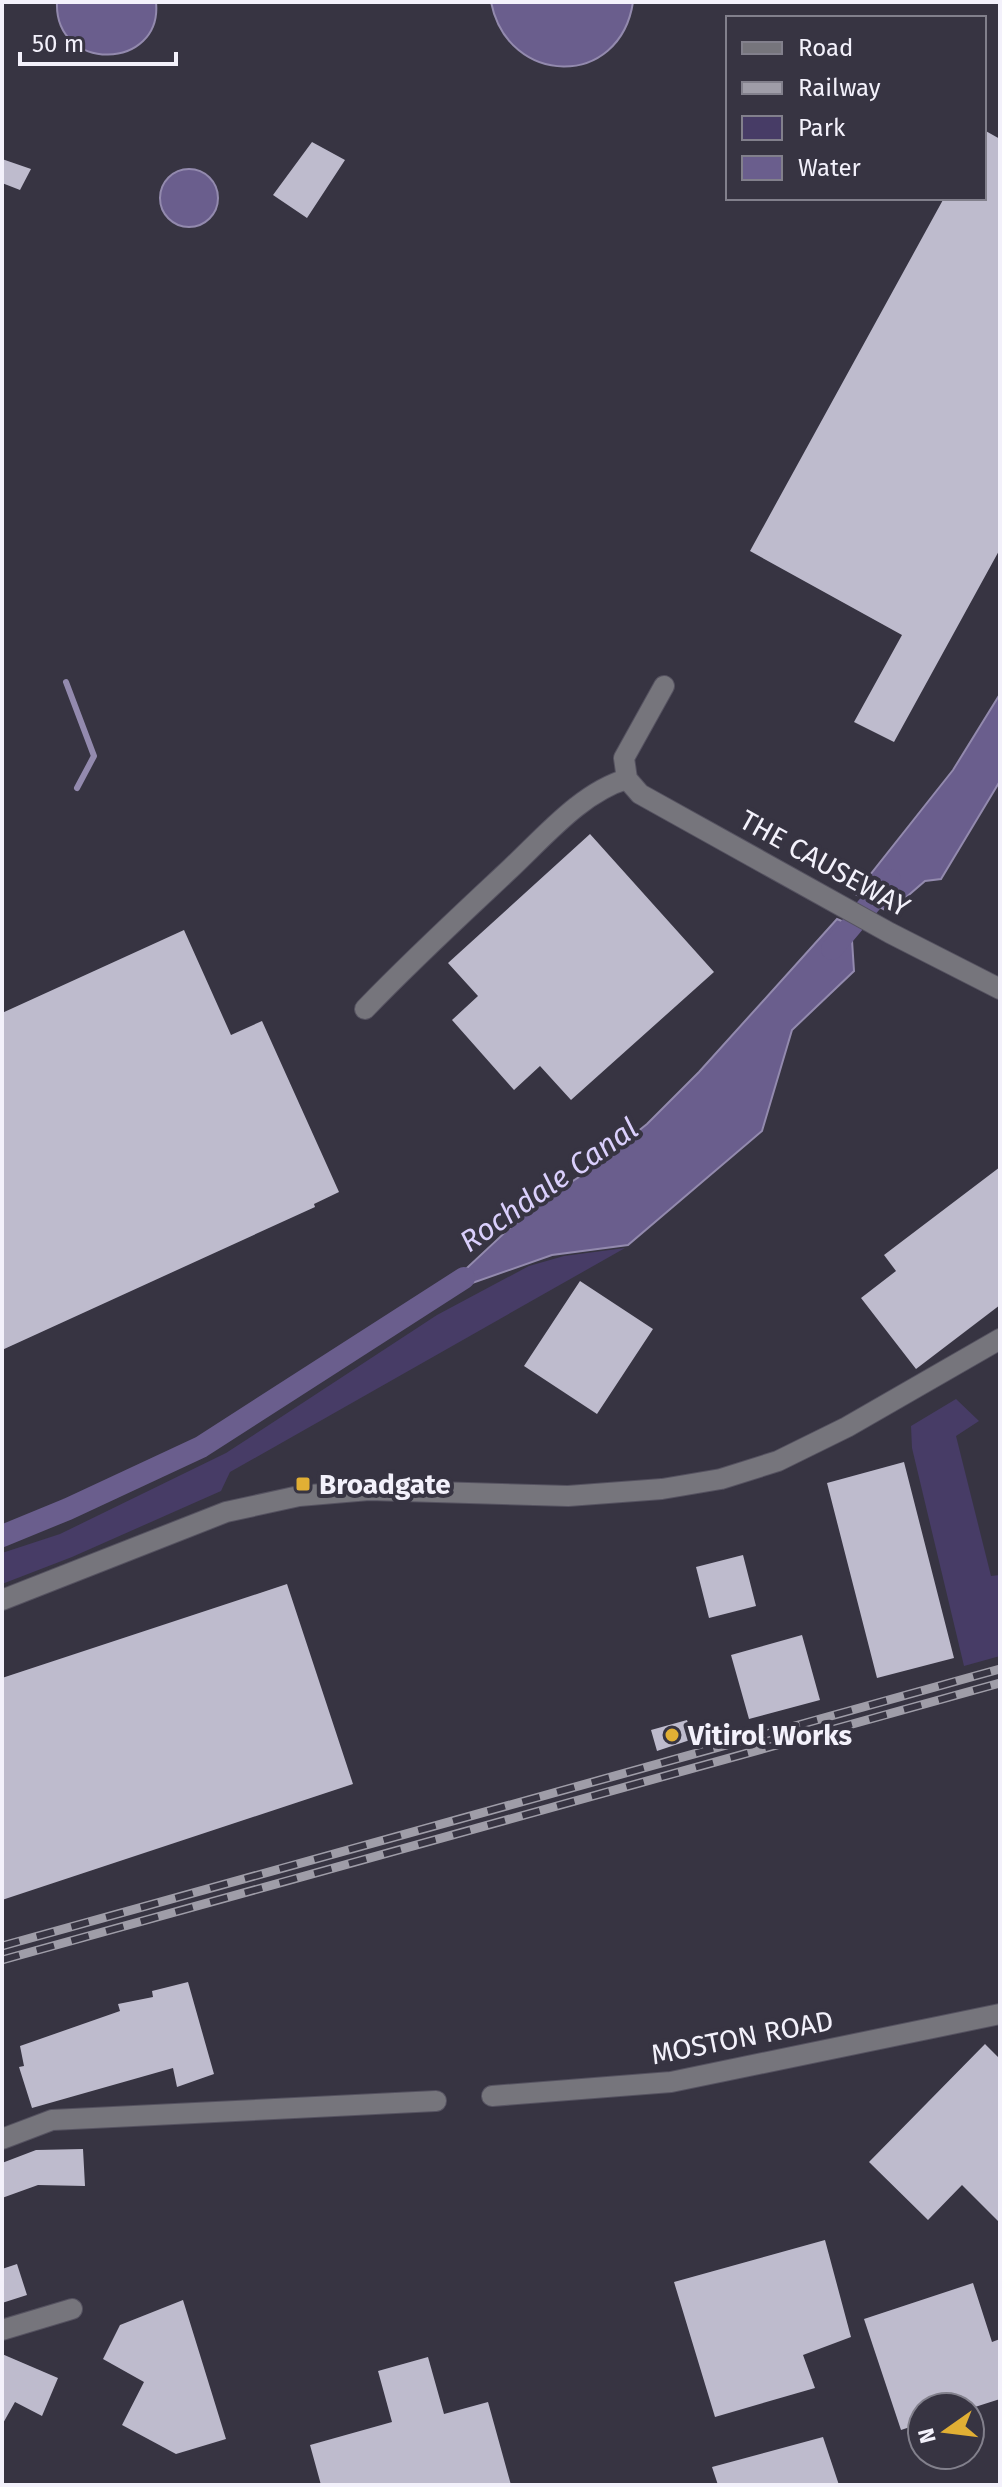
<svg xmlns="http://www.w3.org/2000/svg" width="1002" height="2487" font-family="'Fira Sans',sans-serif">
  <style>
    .green { fill: #473c66 }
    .water { fill: #6a5e8d; stroke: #938aae; stroke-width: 2 }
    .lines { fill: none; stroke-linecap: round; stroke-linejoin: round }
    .stream { stroke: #938aae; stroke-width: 6 }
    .canal { stroke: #6a5e8d; stroke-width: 22 }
    .building { fill: #bebbcd }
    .minor-casing { stroke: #555260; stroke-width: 22 }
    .minor { stroke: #76757c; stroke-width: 20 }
    .rail-casing { stroke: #9f9da8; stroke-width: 9 }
    .rail { stroke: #373442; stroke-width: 6; stroke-dasharray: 18; stroke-linecap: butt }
    .poi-dot { fill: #e1af34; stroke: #373442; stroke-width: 3 }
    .labels { text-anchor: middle; stroke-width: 8; stroke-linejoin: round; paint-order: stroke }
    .street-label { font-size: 28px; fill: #f3f1fb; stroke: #373442 }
    .poi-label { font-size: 28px; font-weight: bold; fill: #f3f1fb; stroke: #373442; text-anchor: start }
    .water-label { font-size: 30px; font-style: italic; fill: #dacffc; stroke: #373442 }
  </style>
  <rect width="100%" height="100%" fill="#373442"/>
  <path class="green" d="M625 1248 230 1472 221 1491 72 1557 2 1584V1553L60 1534 226 1453 437 1315 529 1266 564 1256Z
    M956 1399 979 1421 956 1436 991 1576 1000 1575V1656L964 1666 912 1448 911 1426Z"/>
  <path class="water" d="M57 2H156C163 71 54 73 57 2Z
    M491 2H633C620 89 508 87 491 2Z
    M160 198a29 29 0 1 1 58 0a29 29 0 1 1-58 0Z
    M1000 694V781L941 879 925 881 889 912 855 894 953 770Z
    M837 919 851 925 854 971 792 1030 762 1131 628 1245 552 1255 438 1295 529 1210 591 1169 647 1124 699 1072Z"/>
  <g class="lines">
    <path class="stream" d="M66 682 94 756 77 788"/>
    <path class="canal" d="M832 949 890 880
      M2 1536 68 1509 201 1447 464 1278"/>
  </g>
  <path class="building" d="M984 130 1000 139V549L894 742 854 722 902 635 750 551 944 198H984Z
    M312 142 345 160 307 218 273 195Z
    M2 159 31 169 20 190 2 183Z
    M590 834 714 972 571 1100 540 1066 514 1090 452 1020 478 996 448 963Z
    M184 930 231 1035 262 1021 339 1192 314 1204 315 1207 2 1350V1013Z
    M1000 1167V1305L916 1369 861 1298 896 1271 884 1255Z
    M580 1281 653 1329 597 1414 524 1366Z
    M904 1462 954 1658 877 1678 827 1483Z
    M743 1555 756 1606 709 1618 696 1567Z
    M287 1584 353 1784 2 1900V1678Z
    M802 1635 820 1700 749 1719 731 1655Z
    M687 1720 693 1739 657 1751 651 1730Z
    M188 1982 214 2074 177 2087 173 2068 32 2108 19 2067 24 2066 20 2046 120 2011 118 2004 153 1997 152 1991Z
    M985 2044 1000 2059V2223L962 2185 928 2220 869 2162Z
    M83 2149 85 2186 38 2185 2 2198V2163L36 2150Z
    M825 2240 851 2337 803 2355 815 2388 715 2417 674 2282Z
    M17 2264 27 2295 2 2303V2269Z
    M973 2283 992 2342 1000 2339V2399L975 2407H922V2423L901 2430 864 2319Z
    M183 2300 226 2439 176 2454 122 2425 144 2382 103 2359 120 2325Z
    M2 2354 58 2378 42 2416 15 2402 2 2425Z
    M428 2357 444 2414 488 2402 511 2485H321L310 2445 392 2422 378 2371Z
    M823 2437 839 2485H718L712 2467Z"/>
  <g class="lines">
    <defs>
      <path id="minor" d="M664 686 624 758 627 779 640 794 890 933 1000 989
        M365 1009C412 960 462 914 511 868 545 836 582 792 627 779
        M2 1600 226 1512 299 1496 369 1490 568 1496 662 1489 721 1479 778 1461 847 1427 1000 1339
        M492 2096 671 2082 1000 2014
        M2 2139 52 2120 436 2101
        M2 2330 72 2309"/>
    </defs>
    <use href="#minor" class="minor-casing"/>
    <use href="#minor" class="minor"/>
    <defs>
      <path id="rail" d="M2 1946 1000 1669
        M2 1960 1000 1683"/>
    </defs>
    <use href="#rail" class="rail-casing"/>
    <use href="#rail" class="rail"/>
  </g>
  <g class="poi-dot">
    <rect x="295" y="1476" width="16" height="16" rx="4"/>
    <circle cx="672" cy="1735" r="8"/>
  </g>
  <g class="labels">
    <g class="street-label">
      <text transform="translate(825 863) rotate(29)" y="10">THE CAUSEWAY</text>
      <text transform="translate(742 2037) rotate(-11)" y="10">MOSTON ROAD</text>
    </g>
    <g class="poi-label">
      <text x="319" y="1494">Broadgate</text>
      <text x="688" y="1745">Vitirol Works</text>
    </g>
    <g class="water-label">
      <text transform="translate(549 1185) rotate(-35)" y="10">Rochdale Canal</text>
    </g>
  </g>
  <rect width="1002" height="2487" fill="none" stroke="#f3f1fb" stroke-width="8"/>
  <rect x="726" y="16" width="260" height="184" fill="#373442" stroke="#82808c" stroke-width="2"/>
  <rect x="742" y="42" width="40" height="12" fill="#76757c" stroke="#82808c" stroke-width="2"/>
  <text x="798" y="56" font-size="24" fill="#f3f1fb">Road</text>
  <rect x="742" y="82" width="40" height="12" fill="#9f9da8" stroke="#82808c" stroke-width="2"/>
  <text x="798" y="96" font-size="24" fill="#f3f1fb">Railway</text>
  <rect x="742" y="116" width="40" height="24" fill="#473c66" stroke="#82808c" stroke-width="2"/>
  <text x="798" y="136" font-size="24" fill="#f3f1fb">Park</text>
  <rect x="742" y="156" width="40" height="24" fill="#6a5e8d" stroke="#82808c" stroke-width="2"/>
  <text x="798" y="176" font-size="24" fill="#f3f1fb">Water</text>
  <g transform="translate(946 2431) rotate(256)"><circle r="38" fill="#373442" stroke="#82808c" stroke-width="2"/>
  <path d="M0-6L14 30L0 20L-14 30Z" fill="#e1af34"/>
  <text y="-12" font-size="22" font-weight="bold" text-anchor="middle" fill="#f3f1fb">N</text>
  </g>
  <path d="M20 52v12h156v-12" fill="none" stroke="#f3f1fb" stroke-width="4"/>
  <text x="32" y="52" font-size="24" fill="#f3f1fb" stroke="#373442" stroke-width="6" paint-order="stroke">50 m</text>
</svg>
